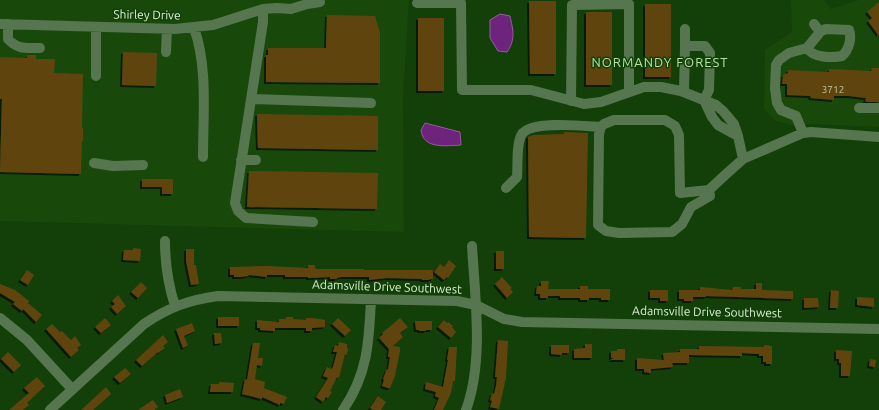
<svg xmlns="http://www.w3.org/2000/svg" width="879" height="410" font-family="Ubuntu,sans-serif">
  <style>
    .built { fill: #18490b }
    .water { fill: #6e237d; stroke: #8f6197 }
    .building { fill: #5f4510; filter: url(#shadow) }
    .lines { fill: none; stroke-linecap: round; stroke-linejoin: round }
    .minor { stroke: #56764f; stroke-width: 10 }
    .labels { text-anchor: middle; stroke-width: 3; stroke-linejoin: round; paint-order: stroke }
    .number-label { font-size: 10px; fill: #bcc8a4 }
    .street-label { font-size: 12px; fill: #dbf3d5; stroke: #133f08 }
    .neighbourhood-label { font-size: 13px; letter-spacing: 1px; fill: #b0e1a5; stroke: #133f08 }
  </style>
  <defs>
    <filter id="shadow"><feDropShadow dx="-2" dy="2" stdDeviation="0" flood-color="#0009"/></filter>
  </defs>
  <rect width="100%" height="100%" fill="#133f08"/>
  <path class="built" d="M0 0H409L403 97 404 232 0 221Z
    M791 0H824L831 9 859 0H879V127L810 124 790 125 776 121 764 109 765 50 792 32Z"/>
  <path class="water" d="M500 14 510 16C513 30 516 39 507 52L498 51 490 38V20Z
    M425 123 460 132 461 145C445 146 423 149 421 130Z"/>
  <path class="building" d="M529 1H556V74H530Z
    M879 2V36L868 21 872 18 867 12Z
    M645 4H671V77H645Z
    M586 12H612V85H586Z
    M327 15 375 16 380 33V83L266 82V55H268V48H326Z
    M418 18H444V91H418Z
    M123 52 157 53 156 86 122 85Z
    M27 55H36V59H55L54 73 83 74 82 128H83V141H82L81 174 0 172 2 99H0V57L27 58Z
    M872 68H879V102H868L865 101 866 98 849 96H834V100L810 98 811 96 787 95V84H782L783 75 788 73V70L829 72V69L871 71Z
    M257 114 378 116V150L258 148Z
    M564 132 588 133 586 238 529 237 528 137 533 135 564 134Z
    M249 171 378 173 377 209 247 207Z
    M142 179H173V194H162V187H142Z
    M133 248 141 249 140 261 123 260 124 250H133Z
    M186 249H194V265H196L199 284 191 285 186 261Z
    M496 251H504V269H496Z
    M449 260 456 266 448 278 447 277 444 280 434 272 440 264 444 267Z
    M308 265H315V268L318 269H364V270H433V279H430V280H422V279L387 278 369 280V277H341L337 278V279H330V277L308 278V277H285V275H267V277L249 275 248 276 241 277H234V275H230V267L267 266 308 268Z
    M27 270 34 275 28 285 20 280Z
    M502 277 512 288 510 289 513 292 507 298 495 284Z
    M541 281H549L548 289H580V286H588V289H610V300H601V298H589V300H580V298H560V296H548V298H540V294H536L537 286H541Z
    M141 282 147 288 138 298 131 292Z
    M756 283H762V290L793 291V299L706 296V297H693V301H684V299H679V290H700V287L732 290 733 287H741V289H756Z
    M0 284 15 290 29 301 28 303 42 315 36 322 23 309 22 311 13 304 15 302 0 293Z
    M650 290H668V301H660V298H650Z
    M831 290 839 291 838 308H830Z
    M118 295 126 306 117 314 111 307 115 304 112 301Z
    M857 297 874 298V307L857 305Z
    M804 298H818L819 307 804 308Z
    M218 317H239V326H218Z
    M286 317H293V319L306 320V318H312L325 320V327L312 328V331H306V328H275V331L260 330V328H257V320L279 322V319H286Z
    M105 318 111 325 101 333 95 327Z
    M338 318 351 330 345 336 332 324Z
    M400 318 408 327 400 333 403 337 393 346 400 347V351L395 376 390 388H388L382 386 384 380 383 379 387 369 388 370 390 357H388L389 349 379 338 383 334 382 333Z
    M444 320 447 323 448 322 453 326 452 327 456 332 451 338 438 327Z
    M415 321H432V330H426V331H419V330H416Z
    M192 323 195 331 184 336 188 345 183 348 176 329Z
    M52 324 60 332 62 331 71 340 75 336 81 345 77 348 79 350 71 357 46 329Z
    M214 333H221L222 343 215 344Z
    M163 335 168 342 163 346 165 348 158 353V352L142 366 136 360Z
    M498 340 508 341 506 378 499 409 490 407 492 401 490 400 492 393 494 394 496 386 497 377H495Z
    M339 342 347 344V348H348L347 355 345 354 339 378 337 377 330 391 332 392 328 398 326 397 323 402 316 397 328 378 323 376 327 367 331 369 333 367 337 352H333L335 345 338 346Z
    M253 343H260L258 358H263L262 366 257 365 255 379 265 382 264 388 287 397 284 404 280 403V405L262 397V399L242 394 245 379 247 380Z
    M585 344H592V358H574V349L585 348Z
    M551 345H569V353H562V355L551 354Z
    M764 345 772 346V364H766V362H763V356H759V354L742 353V356L689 355V363H672L673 367 651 369V373L644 372V369H637V358L664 360 663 353 680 352V349H699V346L764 347Z
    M449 347H457L455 381H453L451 393 443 410H434L439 398 435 396 436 392 425 389 426 382 443 387 448 360H447Z
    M617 349H625V360H610L614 358H611V351H617Z
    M836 350 852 351 850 376H841V363H839V359H836Z
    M8 352 21 365 14 372 1 359Z
    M870 359 876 360 875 367 869 366Z
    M125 368 131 374 120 383 114 377Z
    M37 377 45 386 27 403 29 405 23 410H9L29 393 24 388Z
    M219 382 234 383 233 392H210L211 384H219Z
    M106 387 111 394 93 410H81Z
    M180 389 183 397 167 403 165 395Z
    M378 396 386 402 381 410H373L370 408Z
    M153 400 158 407 154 410H138Z"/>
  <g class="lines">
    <path class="minor" d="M417 3H461L462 90H531L584 104 601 102 644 87H661L681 91 716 105 723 111 734 124 738 136 743 159
      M263 9V22L235 203 238 211 246 218 313 222
      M0 24 175 29 213 25 263 9 277 8 291 9 307 4 320 2
      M8 24V39C18 50 26 48 40 48
      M814 24 820 32
      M96 27V76
      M194 28C208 66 203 116 203 157
      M685 29V46
      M166 52 167 29
      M684 92 685 46H705L710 53 709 90 704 100
      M251 99 371 103
      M704 100 712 117 718 125 738 136
      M571 101 572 5 629 4V92
      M859 108H879
      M803 133 796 116 781 110 777 103 775 88 776 65 779 60 789 53 807 48 821 31 826 29 849 30C852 38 849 50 842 56 832 58 813 58 807 48
      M241 160H256
      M94 163 113 166 143 165
      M506 188 517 177C518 166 516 143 522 134 532 120 584 126 601 127
      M709 190 710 196 691 207 682 224 672 232 619 233 606 231 598 225 599 134 601 127 604 124 614 120H665L675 126 679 135 680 193 709 190 724 176 743 159 803 133 811 132 879 137
      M165 241C165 264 168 284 175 306
      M0 318 27 340 72 389
      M50 410 144 324C169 307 189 300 218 296L457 301 476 305 504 319 522 322 879 329
      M343 410C368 374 369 341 371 299
      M466 410C484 361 475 298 472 246"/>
  </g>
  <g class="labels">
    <g class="number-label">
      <text x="833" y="93">3712</text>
    </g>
    <g class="street-label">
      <text transform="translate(147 15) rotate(1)" y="4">Shirley Drive</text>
      <text transform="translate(387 287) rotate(2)" y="4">Adamsville Drive Southwest</text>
      <text transform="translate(707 312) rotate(1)" y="4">Adamsville Drive Southwest</text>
    </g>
    <g class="neighbourhood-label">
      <text x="660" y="67">NORMANDY FOREST</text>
    </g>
  </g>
</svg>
